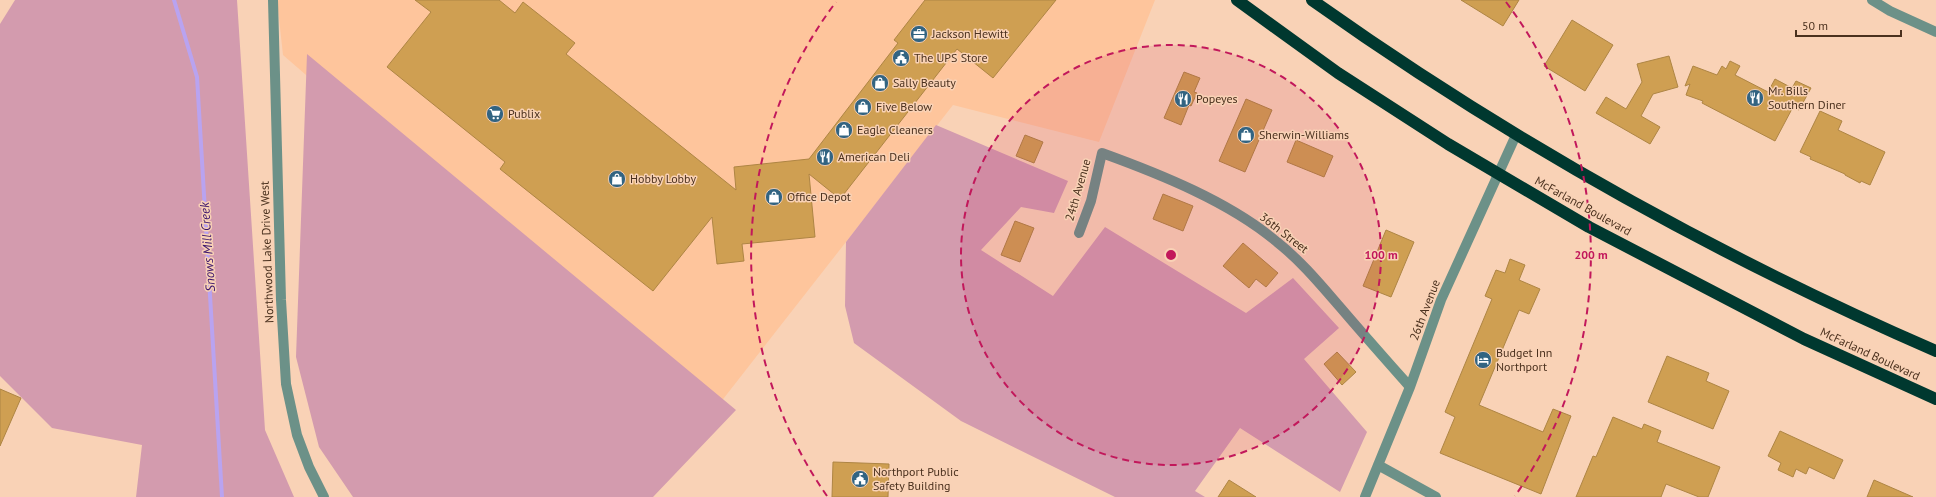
<svg xmlns="http://www.w3.org/2000/svg" width="1936" height="497" font-family="'PT Sans',sans-serif">
  <style>
    .built { fill: #fec59c }
    .green { fill: #d39bae }
    .lines { fill: none; stroke-linecap: round; stroke-linejoin: round }
    .stream { stroke: #b9a3f0; stroke-width: 4 }
    .building { fill: #cf9f52; stroke: #ae8544 }
    .minor { stroke: #6c9188; stroke-width: 10 }
    .highway { stroke: #00382f; stroke-width: 12 }
    .ring { fill: none; stroke: #c2185b; stroke-width: 2; stroke-dasharray: 7 5 }
    .labels { text-anchor: middle; stroke-width: 3; stroke-linejoin: round; paint-order: stroke }
    .poi-label { font-size: 12px; fill: #4b311e; stroke: #f9d2b6; text-anchor: start }
    .street-label { font-size: 12px; fill: #4b311e; stroke: #f9d2b6 }
    .water-label { font-size: 13px; font-style: italic; fill: #3c166e; stroke: #f9d2b6 }
    .centre { fill: #c2185b; stroke: #f9d2b6; stroke-width: 2 }
    .ring-label { font-size: 12px; text-anchor: middle; font-weight: bold; fill: #c2185b; stroke: #f9d2b6; stroke-width: 3; stroke-linejoin: round; paint-order: stroke }
  </style>
  <rect width="100%" height="100%" fill="#f9d2b6"/>
  <path class="built" d="M277 0H1155L1099 142 953 105 706 421 283 55Z"/>
  <path class="green" d="M15 0H237L265 430 294 497H136L142 445 52 428 0 376V24Z
    M307 54 736 410 653 497H353L319 447 296 357Z
    M936 125 1068 181 1054 213 1021 207 981 250 1053 296 1105 227 1246 313 1293 278 1339 328 1304 359 1367 432 1340 492 1240 428 1195 491 1205 497H1115L961 421 854 343 845 306 846 242Z"/>
  <g class="lines">
    <path class="stream" d="M174 0 197 77 222 497"/>
  </g>
  <path class="building" d="M415 0H499L515 13 523 2 575 43 566 54 736 190 734 167 809 159 898 43 894 40 925 0H1056L993 78 957 49 840 199 809 174 815 237 742 244 744 261 717 264 712 217 653 291 500 169 505 162 387 67 431 12Z
    M1461 0H1519L1503 26Z
    M1572 20 1613 45 1585 91 1544 66Z
    M1669 56 1678 87 1653 94 1641 116 1660 127 1650 144 1596 113 1606 97 1626 109 1642 82 1637 64Z
    M1730 61 1740 66 1735 75 1768 92 1775 79 1792 88 1796 81 1811 88 1799 110 1793 107 1775 141 1702 103 1703 101 1686 95 1690 84 1685 86 1693 66 1717 75 1722 66 1726 69Z
    M1184 72 1200 78 1194 92 1197 93 1191 106 1189 105 1181 125 1164 118Z
    M1246 99 1272 110 1245 172 1219 161Z
    M1820 111 1842 121 1838 130 1885 152 1870 185 1861 181 1860 183 1845 175V174L1810 159 1811 157 1800 152Z
    M1025 135 1043 142 1034 163 1016 156Z
    M1296 140 1333 156 1324 177 1287 162Z
    M1163 194 1193 206 1183 231 1153 219Z
    M1015 221 1034 228 1020 262 1001 255Z
    M1386 230 1414 242 1391 297 1363 286Z
    M1243 243 1278 273 1266 287 1256 279 1249 288 1223 266Z
    M1510 259 1525 265 1519 280 1540 289 1529 314 1519 310 1479 405 1543 432 1553 409 1571 416 1541 494 1440 453 1455 417 1445 412 1492 299 1485 296 1496 270 1505 273Z
    M1337 352 1356 372 1342 385 1324 364Z
    M1667 356 1709 373 1706 381 1729 391 1713 429 1648 402Z
    M0 389 21 398 0 446Z
    M1613 417 1642 429 1644 424 1661 431 1657 442 1720 467 1708 497H1699L1666 484 1661 497H1576L1593 456 1596 457Z
    M1780 431 1843 460 1834 479 1809 467 1806 474 1796 469 1793 477 1778 470 1781 463 1768 456Z
    M833 462 889 464 888 497H832Z
    M1229 480 1256 497H1218Z
    M1874 480 1913 497H1867Z"/>
  <g class="lines">
    <path class="minor" d="M273 0 281 300 286 384 297 435 309 467 324 497
      M1872 0 1890 11 1936 32
      M1079 233 1091 201 1102 153C1160 174 1230 202 1277 242 1301 261 1320 284 1340 307 1363 334 1387 361 1410 387
      M1378 465 1436 497
      M1365 497 1410 387 1441 300 1516 135"/>
    <path class="highway" d="M1237 0 1338 73 1448 144 1589 227 1804 339 1936 399
      M1312 0C1506 138 1717 256 1936 351"/>
  </g>
  <circle cx="1171" cy="255" r="210" fill="#c2185b" fill-opacity=".12"/>
  <g class="ring">
    <circle cx="1171" cy="255" r="210"/>
    <path d="M827 496A420 420 0 0 1 836 2M1506 2A420 420 0 0 1 1515 496"/>
  </g>
  <defs>
    <symbol id="office-disc" viewBox="-11 -11 22 22"><circle r="9.5" fill="#326482" stroke="#f9d2b6"/><path d="M-6-3h4V-5.5h4V-3h4V5H-6ZM-1-4.5V-3h2v-1.5ZM-6 0V1H6V0Z" fill="#fff"/></symbol>
    <symbol id="civic-disc" viewBox="-11 -11 22 22"><circle r="9.5" fill="#326482" stroke="#f9d2b6"/><path d="M-.6-6.5H3V-4.5H.6V-3L4-1V1h2V6H-6V1h2V-1L-.6-3ZM-1.2 2.5V6h2.4V2.5Z" fill="#fff"/></symbol>
    <symbol id="shop-disc" viewBox="-11 -11 22 22"><circle r="9.5" fill="#326482" stroke="#f9d2b6"/><path d="M-5-2.5h2.3a2.7 3.5 0 0 1 5.4 0H5L5.5 6h-11ZM-1.5-2.5h3a1.5 2.3 0 0 0-3 0Z" fill="#fff"/></symbol>
    <symbol id="restaurant-disc" viewBox="-11 -11 22 22"><circle r="9.5" fill="#326482" stroke="#f9d2b6"/><path d="M-5-6h1v4h1v-4h1v4h1v-4h1v5L-1.5 .5V6h-2V.5L-5-1ZM5-6V6H3V1.5H1.5Q1.5-4 5-6Z" fill="#fff"/></symbol>
    <symbol id="supermarket-disc" viewBox="-11 -11 22 22"><circle r="9.5" fill="#326482" stroke="#f9d2b6"/><path d="M-6-5.5h2.5l.6 2H6L4.5 2H-2.5L-4.4-4H-6ZM-1.5 3.2a1.3 1.3 0 1 0 .1 0ZM3 3.2a1.3 1.3 0 1 0 .1 0Z" fill="#fff"/></symbol>
    <symbol id="hotel-disc" viewBox="-11 -11 22 22"><circle r="9.5" fill="#326482" stroke="#f9d2b6"/><path d="M-6-4.5h1.5V1H6V5H4.5V3h-9V5H-6ZM-4 0a1.8 1.8 0 1 1 3.6 0ZM.5 0V-2.5h3Q6-2.5 6 0Z" fill="#fff"/></symbol>
  </defs>
  <g fill-rule="evenodd">
    <use href="#office-disc" x="909" y="24" width="20" height="20"/>
    <use href="#civic-disc" x="891" y="48" width="20" height="20"/>
    <use href="#shop-disc" x="870" y="73" width="20" height="20"/>
    <use href="#restaurant-disc" x="1745" y="88" width="20" height="20"/>
    <use href="#restaurant-disc" x="1173" y="89" width="20" height="20"/>
    <use href="#shop-disc" x="853" y="97" width="20" height="20"/>
    <use href="#supermarket-disc" x="485" y="104" width="20" height="20"/>
    <use href="#shop-disc" x="834" y="120" width="20" height="20"/>
    <use href="#shop-disc" x="1236" y="125" width="20" height="20"/>
    <use href="#restaurant-disc" x="815" y="147" width="20" height="20"/>
    <use href="#shop-disc" x="607" y="169" width="20" height="20"/>
    <use href="#shop-disc" x="764" y="187" width="20" height="20"/>
    <use href="#hotel-disc" x="1473" y="350" width="20" height="20"/>
    <use href="#civic-disc" x="850" y="469" width="20" height="20"/>
  </g>
  <g class="labels">
    <g class="poi-label">
      <text x="932" y="38">Jackson Hewitt</text>
      <text x="914" y="62">The UPS Store</text>
      <text x="893" y="87">Sally Beauty</text>
      <text x="1768" y="95">Mr. Bills<tspan x="1768" dy="14">Southern Diner</tspan></text>
      <text x="1196" y="103">Popeyes</text>
      <text x="876" y="111">Five Below</text>
      <text x="508" y="118">Publix</text>
      <text x="857" y="134">Eagle Cleaners</text>
      <text x="1259" y="139">Sherwin-Williams</text>
      <text x="838" y="161">American Deli</text>
      <text x="630" y="183">Hobby Lobby</text>
      <text x="787" y="201">Office Depot</text>
      <text x="1496" y="357">Budget Inn<tspan x="1496" dy="14">Northport</tspan></text>
      <text x="873" y="476">Northport Public<tspan x="873" dy="14">Safety Building</tspan></text>
    </g>
    <g class="street-label">
      <text transform="translate(1078 190) rotate(-74)" y="4">24th Avenue</text>
      <text transform="translate(1583 206) rotate(29)" y="4">McFarland Boulevard</text>
      <text transform="translate(1284 233) rotate(38)" y="4">36th Street</text>
      <text transform="translate(267 252) rotate(-92)" y="4">Northwood Lake Drive West</text>
      <text transform="translate(1425 310) rotate(-69)" y="4">26th Avenue</text>
      <text transform="translate(1870 354) rotate(25)" y="4">McFarland Boulevard</text>
    </g>
    <g class="water-label">
      <text transform="translate(207 247) rotate(-94)" y="5">Snows Mill Creek</text>
    </g>
  </g>
  <circle cx="1171" cy="255" r="6" class="centre"/>
  <g class="ring-label">
    <text x="1381" y="259">100 m</text>
    <text x="1591" y="259">200 m</text>
  </g>
  <path d="M1796 30v6h105v-6" fill="none" stroke="#4b311e" stroke-width="2"/>
  <text x="1802" y="30" font-size="12" fill="#4b311e" stroke="#f9d2b6" stroke-width="3" paint-order="stroke">50 m</text>
</svg>
